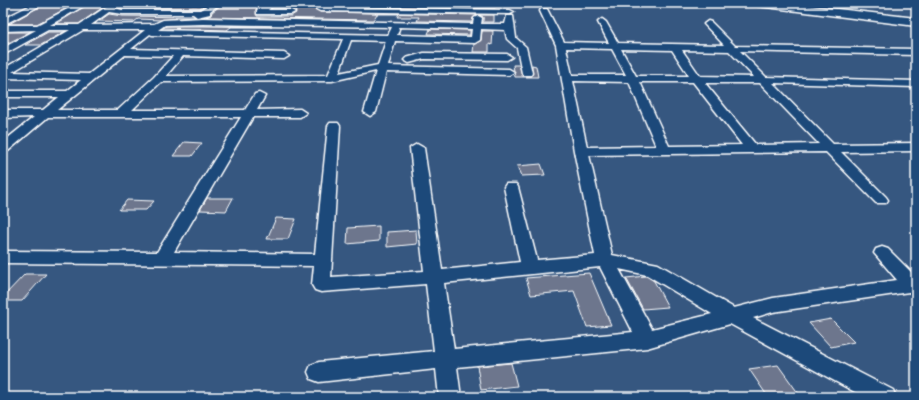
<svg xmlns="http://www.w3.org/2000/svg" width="919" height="400" font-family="'Balsamiq Sans',sans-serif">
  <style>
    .building { fill: #6d768d; stroke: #fff }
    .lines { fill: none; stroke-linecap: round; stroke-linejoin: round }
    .minor-casing { stroke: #fff; stroke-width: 3 }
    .highway-casing { stroke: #fff; stroke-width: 3 }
    .minor { fill: #1f4a7a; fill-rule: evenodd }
    .highway { fill: #1f4a7a; fill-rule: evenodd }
  </style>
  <rect width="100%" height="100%" fill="#365780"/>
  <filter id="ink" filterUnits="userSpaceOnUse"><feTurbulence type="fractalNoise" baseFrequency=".025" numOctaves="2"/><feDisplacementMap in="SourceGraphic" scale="8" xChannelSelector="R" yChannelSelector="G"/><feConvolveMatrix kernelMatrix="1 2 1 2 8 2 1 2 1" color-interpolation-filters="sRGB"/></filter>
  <g filter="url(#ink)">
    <path class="building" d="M46 3H76L37 24H9Z
      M90 3H109L79 24H56Z
      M120 3H196L192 5H205L200 8H122L118 7Z
      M233 3H264L256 9 257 16H291L296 13 291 8H272L276 3H495V8L317 6 315 8 320 12 477 15 473 18 472 22 417 21 419 17H397L399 14H377L373 20 206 17 211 15 212 12 220 6H229Z
      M109 14 122 16 194 17 160 20 138 19 134 22 99 21Z
      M479 15H494V22H483V17Z
      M166 26H203L272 27H231L227 30 163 28Z
      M430 29 470 30V35L428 34Z
      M482 31H493L492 45 489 44V52H473L474 44 481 40Z
      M3 32H30L6 44H3Z
      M48 32H64L41 45H25Z
      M513 65H519L523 76H532V65L536 66 538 77H515Z
      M184 142 202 143 192 156H173Z
      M541 164 545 175 521 176 517 166Z
      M233 198 226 211 200 210 207 198Z
      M127 200 154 201 146 210H119Z
      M276 218 296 219 288 239H267Z
      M379 226V241L347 244 348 228Z
      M416 230 417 244 387 247V232Z
      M589 273 611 325 587 327 574 291 531 295 526 278Z
      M25 274H46L22 301H3V297Z
      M646 276 654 281 668 307 643 309 626 278Z
      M831 319 854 342 831 347 809 323Z
      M511 363 517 386 481 390 477 366Z
      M778 365 801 397H768L749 369Z"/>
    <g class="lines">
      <defs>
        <path id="minor" d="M35 3H45L3 25V19Z
          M79 3H89L50 25H79L112 3H119L115 8 122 10H200L212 3H221L210 11V14L197 17 193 14H122L109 12 91 25 154 24 163 20 203 18 473 24 474 18 478 16 482 18 481 24H505L507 16H513L516 38 526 47 532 73 531 75H523L522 73 517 48 507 39 505 30 481 29 480 40 475 43 395 41 388 66 509 69 514 72 509 75 386 72 376 112 370 116 364 112 376 71 332 81 161 82 132 110H245L255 94 259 93 265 96 257 110 300 109 306 113 300 117H253L174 252 315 254 328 126 330 123H338L340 126 331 277 424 271 410 148 417 144 424 148 442 270 520 262 504 187 506 184H516L518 187 537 260 595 255 574 151 556 45 540 11 541 9H547L564 42 609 43 598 22 602 19 606 22 618 43 724 45 704 24 708 21 711 22 735 46 916 49V55L740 51 766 77 916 81V87L773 83 833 144 916 143V151L841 152 886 197 888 200 886 203H876L826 152 589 155 612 255 658 264 734 308 773 298 897 280 874 253 876 249 882 247 888 249 916 277V295L909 292 773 312 753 318 893 390 896 397H864L730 324 647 348 457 367 461 397H439L436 369 319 382 311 379 308 372 311 365 319 362 434 351 426 284 321 292 315 290 312 285 314 266 3 263V251L157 252 241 117H48L8 151 3 152V142L34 117 3 118V110H43L59 97H3V91H67L81 80 3 78V69L70 30H48L3 55V48L36 30 3 31V25H37ZM203 24 392 27 388 35 158 30 165 25ZM398 27 472 29 471 37 397 35 399 29ZM83 30H145L89 74 12 72ZM150 34 152 35 343 39 328 75 166 76 183 56 284 59 289 56 284 53 131 49ZM351 40 386 41 378 65 339 73ZM566 48 612 49 626 75H572ZM621 49 672 50 689 76H636ZM682 50 729 51 754 77 700 76ZM125 55 173 56 154 77 118 110H57ZM573 81 629 82 656 146 587 147ZM640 82H693L742 145 669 146ZM705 83H760L819 144 756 145ZM600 267 633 332 454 349 444 283ZM619 269 647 275 712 314 652 329Z
          M266 3H275L268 10H291L295 12 291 14H257V10Z
          M317 7 510 10 514 12 510 14 320 11 316 9Z
          M424 53 507 54 512 57 507 60 424 59 409 63 404 60 406 58Z"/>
        <path id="highway" d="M753 3H785L916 18V26L758 6Z"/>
      </defs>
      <use href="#minor" class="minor-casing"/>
      <use href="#highway" class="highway-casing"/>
      <use href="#minor" class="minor"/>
      <use href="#highway" class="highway"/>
    </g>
  </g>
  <rect width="919" height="400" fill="none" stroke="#1f4a7a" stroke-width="16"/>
  <rect x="8" y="8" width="903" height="384" fill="none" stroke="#fff" stroke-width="1.5" filter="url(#ink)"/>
</svg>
